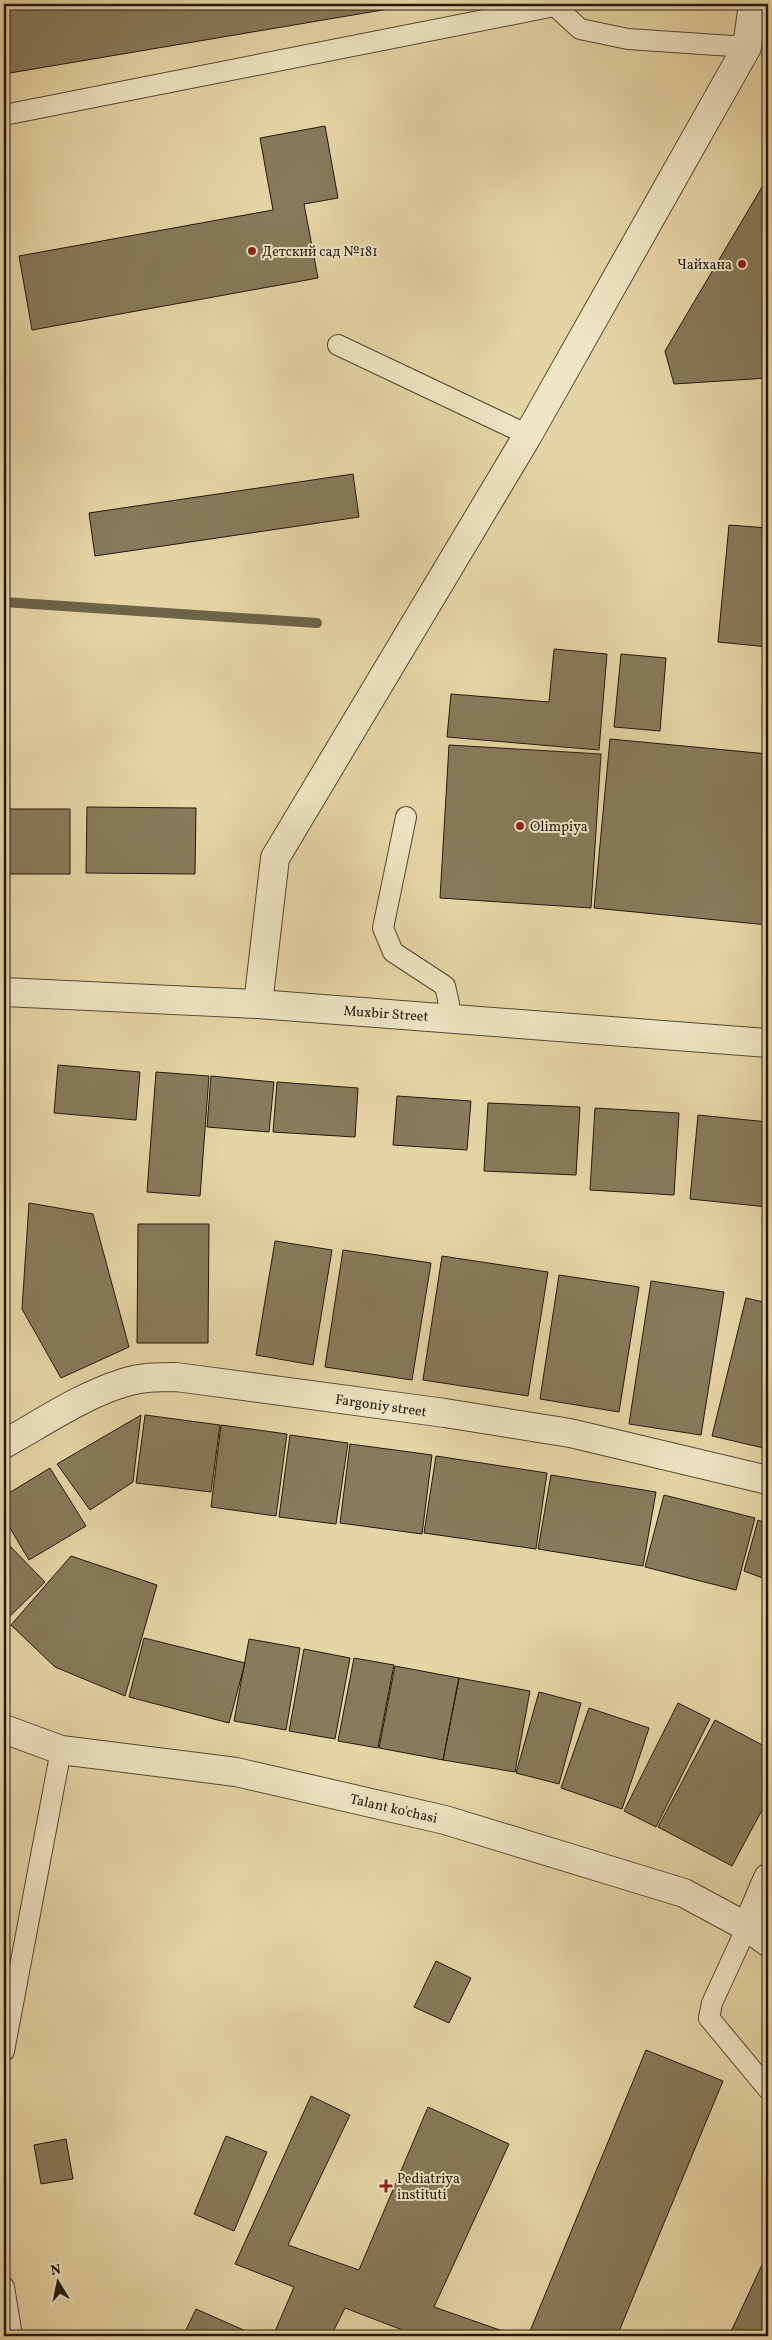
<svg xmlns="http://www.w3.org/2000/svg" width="772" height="2340" font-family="Vollkorn,serif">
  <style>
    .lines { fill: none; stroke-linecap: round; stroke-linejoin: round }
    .stream { stroke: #6f6348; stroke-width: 10 }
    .building { fill: #887a5b; stroke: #22180c }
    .lane-casing { stroke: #534732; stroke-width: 22 }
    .street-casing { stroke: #534732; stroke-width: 30 }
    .lane { stroke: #efe4c4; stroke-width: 20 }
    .street { stroke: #efe4c4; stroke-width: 28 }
    .poi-dot { fill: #8f2418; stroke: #efe4c4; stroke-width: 2 }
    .labels { text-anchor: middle; stroke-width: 4; stroke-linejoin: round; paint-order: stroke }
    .poi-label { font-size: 14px; fill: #22180c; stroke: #efe4c4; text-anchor: start }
    .street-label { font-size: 14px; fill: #22180c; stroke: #efe4c4 }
  </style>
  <rect width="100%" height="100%" fill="#e6d5a4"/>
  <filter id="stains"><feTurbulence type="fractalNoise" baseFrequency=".004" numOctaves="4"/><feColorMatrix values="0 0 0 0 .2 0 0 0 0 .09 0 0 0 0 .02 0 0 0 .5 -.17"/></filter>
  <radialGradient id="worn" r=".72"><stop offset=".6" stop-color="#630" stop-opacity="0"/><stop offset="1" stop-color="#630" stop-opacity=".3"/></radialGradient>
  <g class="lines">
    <path class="stream" d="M4 602 317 623"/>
  </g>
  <path class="building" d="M4 4H418L4 74Z
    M325 126 338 198 304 204 318 278 32 330 19 256 273 210 260 138Z
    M768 177V378L674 384 665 351Z
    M353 474 359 517 95 556 89 513Z
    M729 525 768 528V647L718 642Z
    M554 649 607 654 599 750 447 737 451 694 549 702Z
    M621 654 666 658 660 731 614 727Z
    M610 739 768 754V925L594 908Z
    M449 745 601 754 591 908 440 898Z
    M87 807 196 808 195 874 86 873Z
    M4 809H70V874H4Z
    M58 1065 140 1072 136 1120 54 1113Z
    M156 1072 209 1076 200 1196 147 1192Z
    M211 1076 274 1082 269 1132 207 1127Z
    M277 1082 358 1088 355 1137 273 1132Z
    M397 1096 471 1101 467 1150 393 1145Z
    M488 1103 580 1107 576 1175 484 1171Z
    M595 1108 679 1113 674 1195 590 1190Z
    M698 1115 768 1122V1207L690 1199Z
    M29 1203 93 1214 129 1347 61 1378 22 1309Z
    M138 1224H209L208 1343H137Z
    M275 1241 332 1250 313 1365 256 1355Z
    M343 1250 431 1263 412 1380 325 1367Z
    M442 1256 548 1272 528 1396 423 1380Z
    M559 1275 639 1287 619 1412 540 1399Z
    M651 1281 724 1292 701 1435 629 1424Z
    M746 1298 768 1303V1449L712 1436Z
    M141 1415 133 1482 90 1510 57 1464Z
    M145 1415 220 1425 211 1492 136 1483Z
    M221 1425 287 1434 276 1516 211 1507Z
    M290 1435 348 1443 336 1524 279 1517Z
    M350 1444 432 1455 422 1534 340 1523Z
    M436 1456 547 1473 536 1549 424 1533Z
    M50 1468 86 1526 29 1560 4 1518V1496Z
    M551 1475 656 1492 643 1566 538 1549Z
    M664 1495 755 1518 736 1590 645 1567Z
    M758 1520 768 1524V1580L744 1571Z
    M4 1540 45 1582 5 1621 4 1619Z
    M71 1556 157 1585 125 1696 55 1667 11 1625Z
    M144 1638 245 1663 229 1723 129 1697Z
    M249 1639 300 1648 286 1730 234 1721Z
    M304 1649 350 1658 335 1739 289 1731Z
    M354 1658 394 1665 378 1748 338 1741Z
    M395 1666 459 1678 443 1760 379 1748Z
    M459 1678 530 1691 515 1772 443 1760Z
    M539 1692 581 1703 559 1784 516 1773Z
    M678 1703 710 1719 656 1827 624 1811Z
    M589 1708 649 1728 622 1809 561 1788Z
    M715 1720 768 1748V1799L732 1866 658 1827Z
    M436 1961 471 1978 449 2023 414 2007Z
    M646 2050 723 2081 617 2336H528Z
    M311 2096 350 2115 288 2245 359 2270 428 2107 509 2144 434 2307 517 2336H418L345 2308 331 2336H273L294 2287 235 2264Z
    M226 2136 267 2152 234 2231 194 2214Z
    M66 2139 73 2179 41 2184 34 2145Z
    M768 2252V2336H729Z
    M196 2309 257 2336H183Z"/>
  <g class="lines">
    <defs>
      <path id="lane" d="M555 6 580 29 628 39 747 47
        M4 115 555 6 554 4
        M338 345 528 435
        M406 817 383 928 393 952 445 986 449 1004 448 1018
        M747 1927 712 2003 709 2018 768 2089
        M4 2051 61 1750
        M4 2287 12 2336"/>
      <path id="street" d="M4 992 258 1004 768 1043
        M258 1004 275 858 528 435 747 47 753 4
        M4 1444C42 1423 81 1396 123 1383 140 1377 158 1377 176 1377L445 1413 570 1433 768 1480
        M4 1729 61 1750 236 1772 445 1820 684 1893 747 1927 768 1942
        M747 1927 768 1878"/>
    </defs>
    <use href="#lane" class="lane-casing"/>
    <use href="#street" class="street-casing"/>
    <use href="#lane" class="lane"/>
    <use href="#street" class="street"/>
  </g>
  <g class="poi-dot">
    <circle cx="252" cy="251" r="5"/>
    <circle cx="742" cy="264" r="5"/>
    <circle cx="520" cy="826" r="5"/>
    <path d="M383.5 2178.5h5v5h5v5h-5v5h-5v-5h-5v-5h5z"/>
  </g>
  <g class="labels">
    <g class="poi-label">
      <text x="262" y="256">Детский сад №181</text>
      <text x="732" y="269" text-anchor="end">Чайхана</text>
      <text x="530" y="831">Olimpiya</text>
      <text x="397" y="2183">Pediatriya<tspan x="397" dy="16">instituti</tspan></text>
    </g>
    <g class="street-label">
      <text transform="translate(386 1013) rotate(4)" y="5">Muxbir Street</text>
      <text transform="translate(381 1405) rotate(8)" y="5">Fargoniy street</text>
      <text transform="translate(394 1808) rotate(13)" y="5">Talant ko'chasi</text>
    </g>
  </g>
  <rect width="772" height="2340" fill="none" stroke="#e6d5a4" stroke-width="20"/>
  <rect x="5" y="5" width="762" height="2330" fill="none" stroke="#22180c" stroke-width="2.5"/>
  <rect x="10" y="10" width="752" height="2320" fill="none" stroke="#22180c"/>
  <g transform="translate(58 2282) rotate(350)" stroke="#efe4c4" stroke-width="4" paint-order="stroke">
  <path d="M0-4L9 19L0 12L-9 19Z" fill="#22180c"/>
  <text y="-8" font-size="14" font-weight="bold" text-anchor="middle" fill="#22180c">N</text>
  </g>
  <rect width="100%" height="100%" filter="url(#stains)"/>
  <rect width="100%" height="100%" fill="url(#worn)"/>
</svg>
